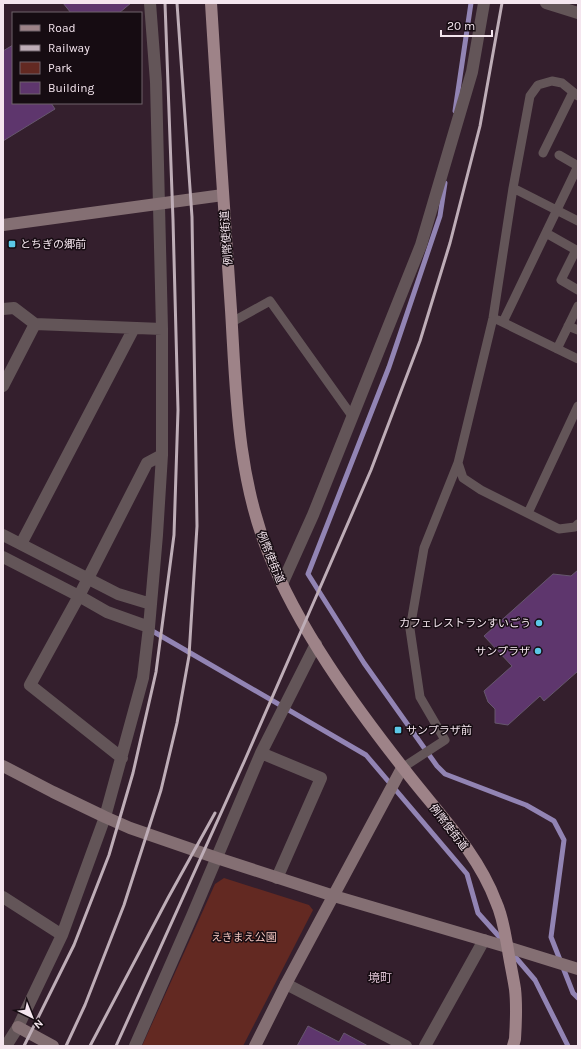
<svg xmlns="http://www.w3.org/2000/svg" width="581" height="1049" font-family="Karla,'Noto Sans JP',sans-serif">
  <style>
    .green { fill: #632922 }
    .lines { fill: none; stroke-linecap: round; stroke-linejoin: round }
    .stream { stroke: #9284b4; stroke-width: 5 }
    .building { fill: #5e366d; stroke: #66576d }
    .lane { stroke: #635558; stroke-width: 9 }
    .street { stroke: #635558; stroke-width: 12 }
    .secondary { stroke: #846f73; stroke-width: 12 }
    .primary { stroke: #9e8388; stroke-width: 12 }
    .rail { stroke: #beadb7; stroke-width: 3 }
    .poi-dot { fill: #5bc8e7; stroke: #160c12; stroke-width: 1.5 }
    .labels { text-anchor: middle; stroke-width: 3; stroke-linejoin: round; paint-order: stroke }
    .street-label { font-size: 11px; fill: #f4e5ee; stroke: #160c12 }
    .poi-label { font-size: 11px; fill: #f4e5ee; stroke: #160c12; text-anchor: start }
    .park-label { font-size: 11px; fill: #f3c6bf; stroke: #160c12 }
    .neighbourhood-label { font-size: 12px; fill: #ddc1d2; stroke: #160c12 }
  </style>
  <rect width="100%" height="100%" fill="#341f2d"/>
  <path class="green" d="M224 878 309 905 313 910 243 1046H142L215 884Z"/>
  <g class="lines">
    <path class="stream" d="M455 111 471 3
      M445 183 440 216 389 367 308 574 364 663 437 766 445 774 526 805 554 821 564 840 551 937 573 993 578 998
      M149 629 366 755 467 874 478 913 504 942
      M511 952 535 980 568 1046"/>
  </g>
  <path class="building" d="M63 3H131L119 13H71Z
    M13 45V103H51L55 109 3 141V51Z
    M578 570V671L544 701 540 696 508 725 495 723V709L488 702 484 691 512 666 484 636 553 574 571 576Z
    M308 1026 339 1042 344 1033 368 1046H297Z"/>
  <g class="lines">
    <path class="lane" d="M578 96 562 83 552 81 538 85 530 96 513 188 493 318 458 463 463 478 481 490 559 529 575 527 578 524
      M543 153 573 92
      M559 155 578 166
      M513 188 578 221
      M546 233 576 250 561 280 578 290
      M498 320 578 359
      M232 322 270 301 352 416
      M503 322 578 166
      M568 326 578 330
      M557 349 578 306
      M528 513 578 406
      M402 768 445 740 420 697 410 629 424 548 458 463"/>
    <path class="street" d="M546 3 578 13
      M3 309 14 308 35 324 162 329
      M3 386 35 324
      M3 535 118 594 151 604
      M21 544 134 328
      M3 557 79 596 107 612 149 627
      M282 584 313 515 421 245 472 72 484 3
      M261 753 321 778 277 878
      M122 758 30 685 79 596 147 463 162 455
      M3 897 62 935
      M286 984 406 1046
      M6 1046 18 1027 62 935 105 817 143 678 149 627 157 535 162 455V329L156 82 150 3
      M135 1046 192 916 261 753 316 644
      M425 1046 484 940"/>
    <path class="secondary" d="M3 225 223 195
      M3 766 53 792 105 817 130 828 217 858 334 896 507 947 578 969
      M18 1027 53 1046
      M255 1046 286 984 402 768"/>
    <path class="primary" d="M211 3C217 105 224 208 231 310 236 391 237 475 268 552 298 628 353 704 404 769 436 811 477 851 496 902 503 917 505 934 508 950 510 963 513 976 515 989 517 1006 516 1023 515 1039L513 1046"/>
    <path class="rail" d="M24 1046 74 945 109 855 133 773 156 672 174 535 178 410 173 220 165 3
      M66 1046 85 1005 124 905 161 790 177 723 189 656 197 526 192 217 177 3
      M90 1046 168 898 215 813
      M116 1046 244 762 319 590 371 470 420 341 450 243 480 126 502 3"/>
  </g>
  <g class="poi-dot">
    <rect x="8" y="240" width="8" height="8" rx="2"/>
    <circle cx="539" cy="623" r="4"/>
    <circle cx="538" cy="651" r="4"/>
    <rect x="394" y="726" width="8" height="8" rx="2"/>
  </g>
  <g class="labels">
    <g class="street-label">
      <text transform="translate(226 238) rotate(-94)" y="4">例幣使街道</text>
      <text transform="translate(271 557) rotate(68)" y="4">例幣使街道</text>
      <text transform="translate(449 827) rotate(52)" y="4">例幣使街道</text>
    </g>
    <g class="poi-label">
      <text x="20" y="248">とちぎの郷前</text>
      <text x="531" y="627" text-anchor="end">カフェレストランすいごう</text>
      <text x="530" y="655" text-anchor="end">サンプラザ</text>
      <text x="406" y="734">サンプラザ前</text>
    </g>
    <g class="park-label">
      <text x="244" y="941">えきまえ公園</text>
    </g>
    <g class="neighbourhood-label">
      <text x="380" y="982">境町</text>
    </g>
  </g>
  <rect width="581" height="1049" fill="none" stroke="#f4e5ee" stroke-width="8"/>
  <rect x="12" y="12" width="130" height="92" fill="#160c12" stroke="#6f636a"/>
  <rect x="20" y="25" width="20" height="6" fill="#9e8388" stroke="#6f636a"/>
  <text x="48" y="32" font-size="12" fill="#f4e5ee">Road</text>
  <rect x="20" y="45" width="20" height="6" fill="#beadb7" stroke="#6f636a"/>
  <text x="48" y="52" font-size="12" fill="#f4e5ee">Railway</text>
  <rect x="20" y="62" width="20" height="12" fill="#632922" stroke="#6f636a"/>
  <text x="48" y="72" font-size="12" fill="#f4e5ee">Park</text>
  <rect x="20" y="82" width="20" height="12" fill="#5e366d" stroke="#6f636a"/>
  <text x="48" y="92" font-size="12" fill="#f4e5ee">Building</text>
  <g transform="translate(32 1017) rotate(137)" stroke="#160c12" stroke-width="3" paint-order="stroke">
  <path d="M0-3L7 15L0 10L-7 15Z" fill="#f4e5ee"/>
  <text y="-6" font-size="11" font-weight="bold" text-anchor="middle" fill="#f4e5ee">N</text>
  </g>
  <path d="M441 30v6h51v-6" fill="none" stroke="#f4e5ee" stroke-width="2"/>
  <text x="447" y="30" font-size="12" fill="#f4e5ee" stroke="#160c12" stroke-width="3" paint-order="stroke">20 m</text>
</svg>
